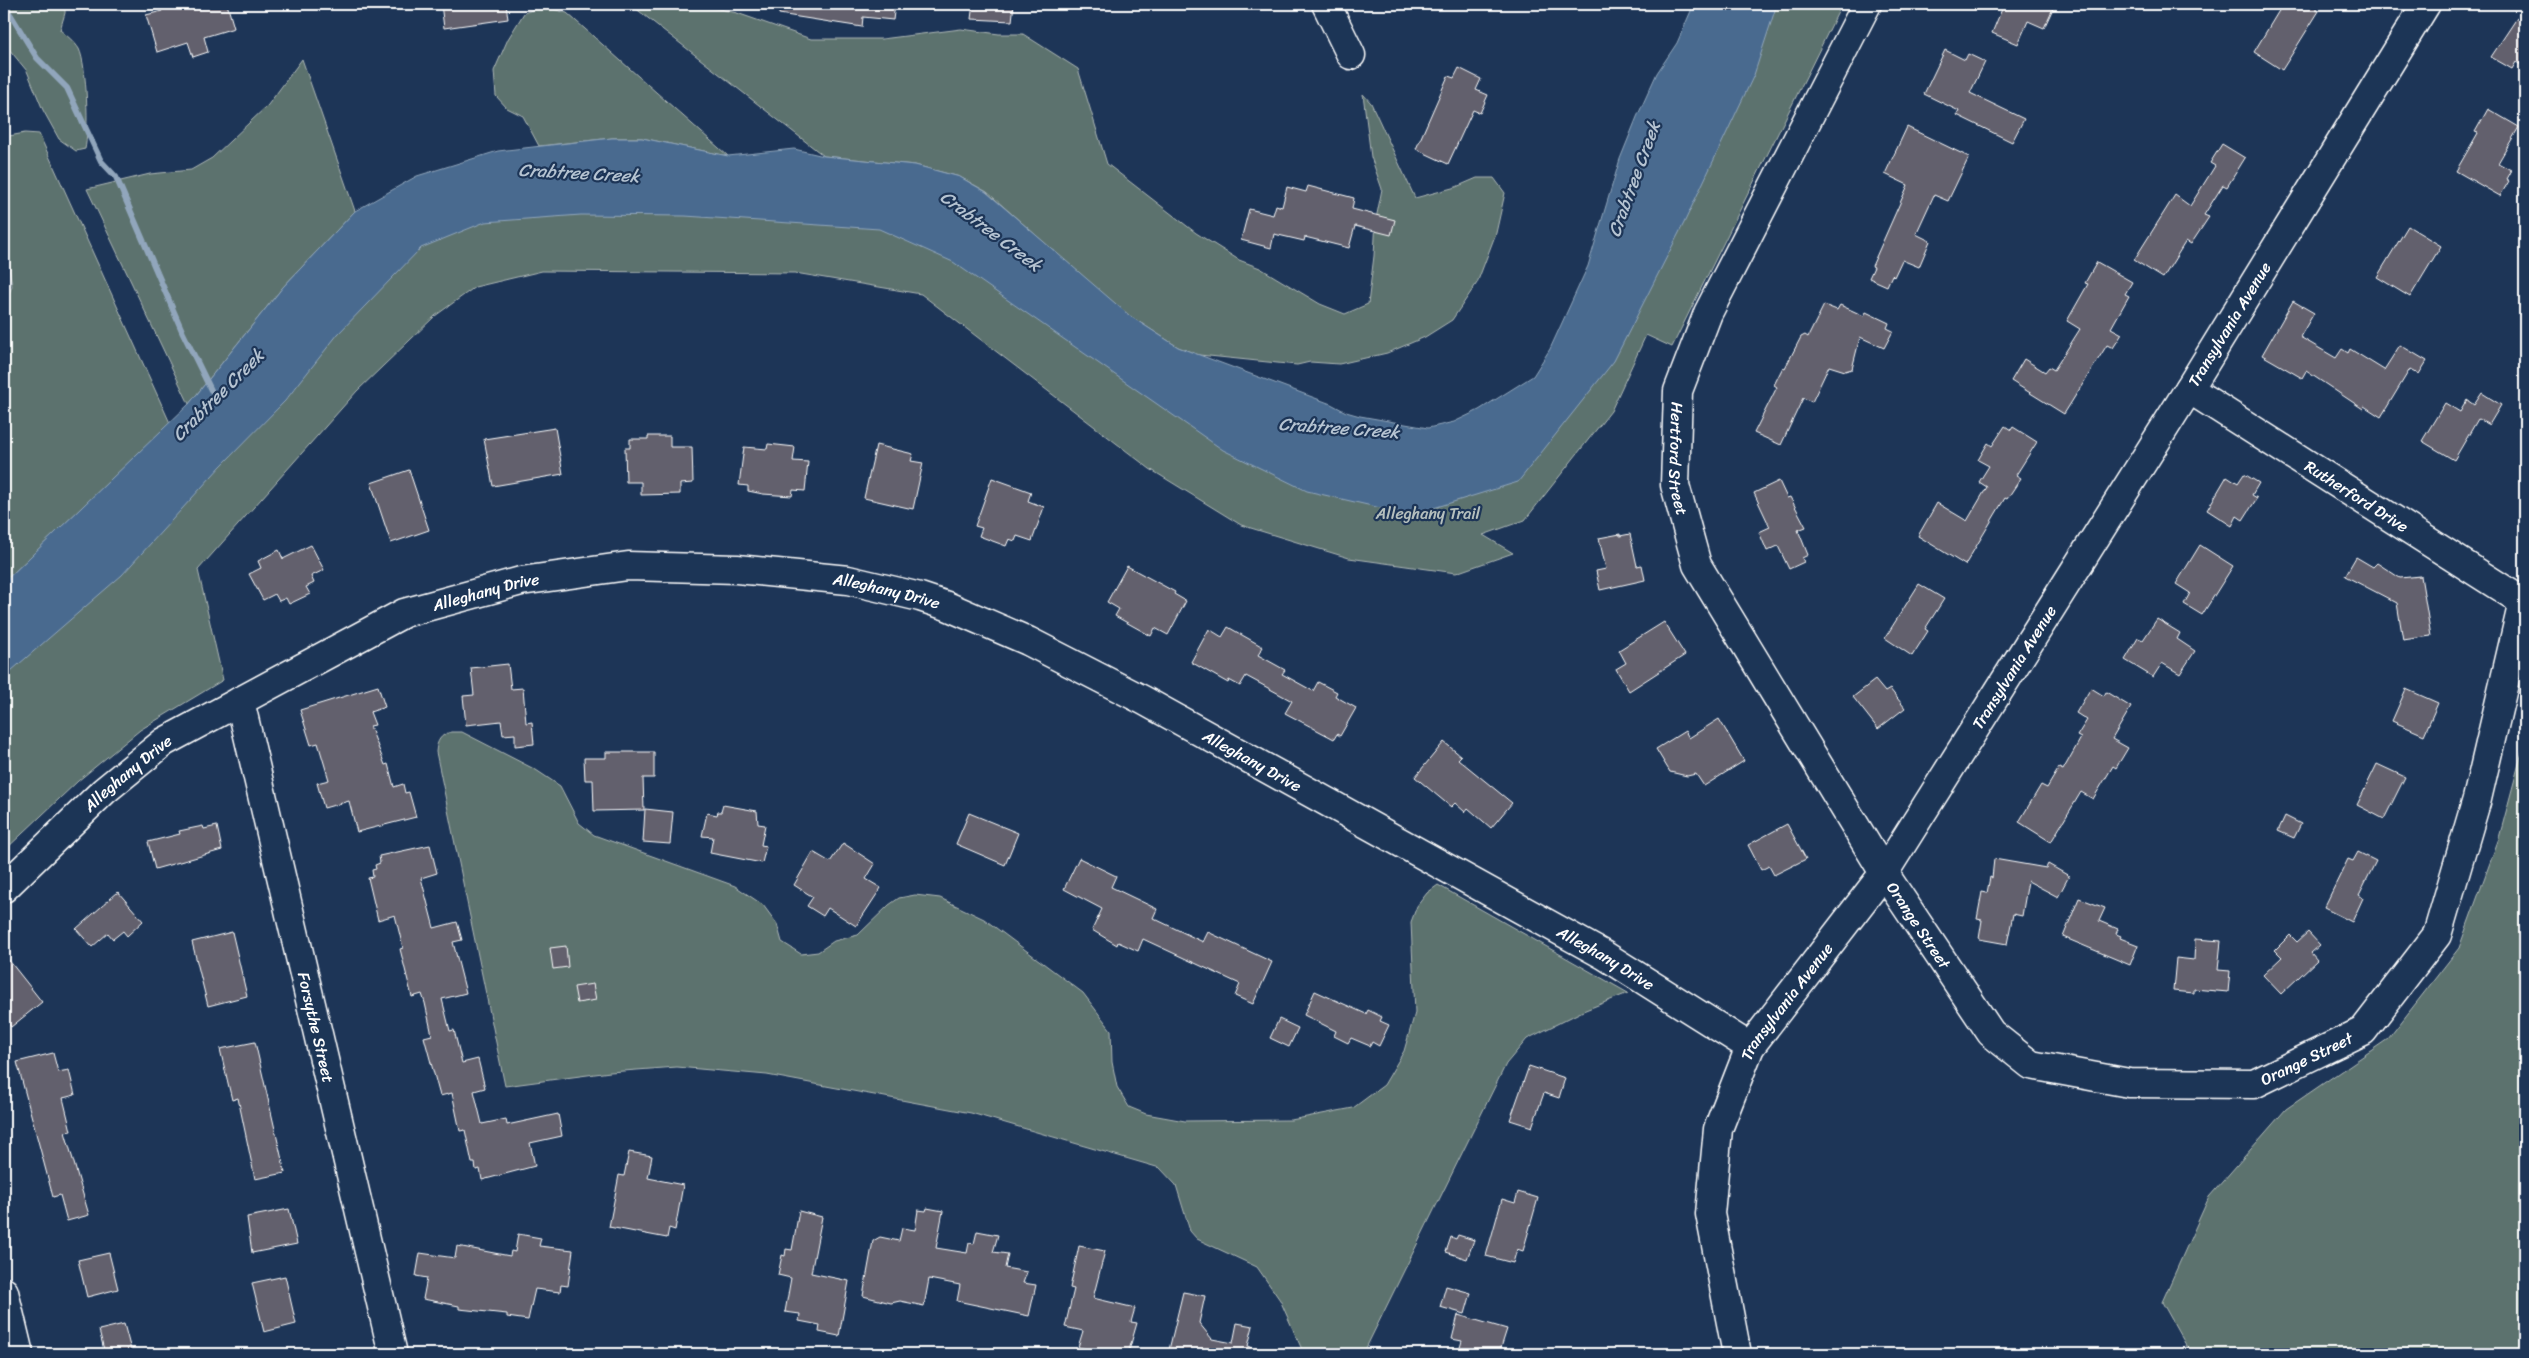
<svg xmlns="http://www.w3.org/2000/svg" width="2529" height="1358" font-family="Sriracha,sans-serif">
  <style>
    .green { fill: #5c726e; stroke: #aeb8b6 }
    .water { fill: #486b8f; stroke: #91a6bc }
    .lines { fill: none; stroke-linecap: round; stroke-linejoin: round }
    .stream { stroke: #91a6bc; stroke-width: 6 }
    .building { fill: #62606d; stroke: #fff }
    .minor-casing { stroke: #fff; stroke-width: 31 }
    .minor { stroke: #1d3557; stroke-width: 28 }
    .labels { text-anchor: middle; stroke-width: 4.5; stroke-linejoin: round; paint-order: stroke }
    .street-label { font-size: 16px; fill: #fff; stroke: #1d3557 }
    .park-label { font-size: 16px; fill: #b6c0be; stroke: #1d3557 }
    .water-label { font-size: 18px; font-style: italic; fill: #b6c4d2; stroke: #1d3557 }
  </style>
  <rect width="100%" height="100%" fill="#1d3557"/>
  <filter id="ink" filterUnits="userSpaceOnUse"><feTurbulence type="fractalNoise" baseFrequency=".02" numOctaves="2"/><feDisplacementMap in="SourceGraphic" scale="10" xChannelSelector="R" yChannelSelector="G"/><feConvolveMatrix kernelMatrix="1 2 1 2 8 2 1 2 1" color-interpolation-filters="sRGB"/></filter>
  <g filter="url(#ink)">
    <path class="green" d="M11 4H65V13L60 30C66 35 75 42 79 49 87 65 89 132 85 149L76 151 59 139 43 110 27 71 4 43V13Z
      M630 4H698L737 13 811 39H882L961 29 999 34H1023L1078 69 1107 164 1196 233 1239 260 1260 268 1320 304 1345 314 1368 304 1374 256 1376 219 1382 189 1371 157 1363 94 1371 103 1415 198 1456 187 1477 178H1494L1505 193 1496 233 1477 283 1452 320 1425 337 1387 353 1339 364 1310 362 1297 365 1199 355 1178 347 1130 316 1099 291 987 192 960 177 915 165 824 156Z
      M1714 4H1842L1672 347 1646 335 1611 411 1525 520 1483 535 1513 553 1456 573 1349 558 1241 525 1150 469 921 294 795 273 542 271 475 287 435 316 357 391 198 570 223 680 140 730 78 781 4 851V630L400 226 809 188 1201 388 1459 457 1560 377Z
      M542 6 567 13 728 156 642 138H612L539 146 523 116 507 108 496 96 494 71 508 39 524 13Z
      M302 59 355 211 283 287 189 404 87 189 150 174 191 170 212 158 268 105Z
      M25 133 39 134 170 423 4 582V306L12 286 6 250 7 216 4 181V143L9 136Z
      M451 732H462L536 770 560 786 579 823 594 835 735 886 763 905 777 924 782 942 801 954 818 952 834 941 858 935 889 905 899 898 915 895 940 898 984 919 1083 993 1111 1030 1112 1062 1117 1087 1129 1107 1146 1114 1185 1121 1291 1120 1353 1108 1384 1085 1404 1051 1415 1013 1411 922 1417 906 1427 893 1438 885 1628 993 1583 1011 1527 1039 1506 1064 1363 1354H1304L1280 1300 1257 1267 1197 1239 1190 1231 1176 1185 1160 1168 971 1113 767 1075 677 1067 610 1072 505 1086 436 752C437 741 440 735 451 732Z
      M2525 741V1354H2191L2162 1302 2209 1197 2286 1109 2388 1039 2459 948 2499 838Z"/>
    <path class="water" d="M1694 4H1777L1754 75 1684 223 1614 361 1518 482 1411 515 1307 491 1223 450 953 262 879 229 685 216 581 215 485 222 421 248 338 334 285 401 221 466 122 575 4 677V582L189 404 283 287 355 211 417 176 498 151 612 138H642L728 156 794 149 824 156 915 165 960 177 986 192 1130 316 1178 347 1331 404 1346 412 1360 416 1428 428 1454 422 1479 410 1533 376 1550 349 1588 266 1620 159 1637 117 1657 73 1677 43Z"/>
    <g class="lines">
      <path class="stream" d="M4 4 37 58 67 88 101 161 116 177 183 333 211 390"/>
    </g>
    <path class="building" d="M160 4H227L234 28 204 37 208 52 193 57 188 42 157 52 146 15 162 11Z
      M441 4H506L508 19 444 28Z
      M779 4H895L893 20 863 17 862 27 779 14Z
      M973 4H1014L1012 21 971 19Z
      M1990 4H2055L2044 28 2028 21 2018 44 1992 33 2002 9Z
      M2283 4H2320L2316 10 2319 11 2282 70 2254 52Z
      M2525 6V67L2516 62 2512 69 2491 57Z
      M1945 50 1965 60 1968 54 1985 62 1970 93 2024 119 2012 142 1957 115 1959 111 1924 94Z
      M1459 68 1481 79 1476 90 1488 95 1480 113 1473 110 1448 164 1416 149 1448 76 1454 78Z
      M2488 109 2519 127 2498 163 2511 170 2506 179 2509 181 2500 196 2456 171 2478 133 2475 132Z
      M1907 127 1969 157 1948 201 1934 195 1916 234 1930 241 1919 267 1902 260 1894 277 1892 275 1887 286 1869 278 1874 267 1872 266 1908 185 1885 174Z
      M2222 144 2245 158 2227 187 2223 185 2204 215 2209 217 2191 244 2186 241 2163 278 2134 260 2175 195 2190 206 2215 166 2210 163Z
      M1308 186 1354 198 1352 209 1395 220 1391 235 1355 226 1349 248 1305 237 1304 241 1274 234 1271 248 1241 240 1249 209 1273 215 1276 205 1282 207 1287 187 1306 192Z
      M2408 226 2441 246 2410 297 2377 277Z
      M2097 262 2132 282 2125 294 2129 296 2111 328 2122 334 2113 348 2107 345 2064 414 2011 381 2024 359 2045 372 2049 367 2054 370 2080 329 2067 321 2088 284 2085 283Z
      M2293 301 2314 313 2300 337 2336 358 2342 349 2348 353 2350 349 2384 370 2400 345 2427 361 2419 374 2410 369 2381 417 2364 406 2363 409 2306 371 2302 378 2262 355Z
      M1824 305 1837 310 1840 305 1864 316 1866 312 1889 323 1887 328 1893 331 1884 348 1860 337 1852 369 1845 371 1829 366 1812 402 1803 398 1781 445 1754 433 1777 387 1774 385 1783 367 1785 368 1801 337 1805 335 1808 337Z
      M2482 393 2501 405 2489 425 2478 419 2454 460 2422 441 2445 403 2460 412 2467 400 2474 405Z
      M2005 426 2011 430 2013 427 2037 442 2016 475 2021 478 2007 499 2005 498 1965 565 1918 536 1937 503 1967 521 1987 487 1979 482 1989 466 1978 460 1988 443 1992 446Z
      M555 428 563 474 493 486 484 439Z
      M648 436H670V447H692L693 483 680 484V494L641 495V482H626L625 448H630V439H648Z
      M768 444 795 447 793 461 808 462 805 491 793 490 792 496 763 494 748 491V486L739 485 744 447 767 449Z
      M876 445 913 454 911 461 923 463 913 509 864 498Z
      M409 470 429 530 391 543 371 483Z
      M2244 474 2259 483 2252 495 2257 498 2243 520 2237 516 2232 526 2207 510 2227 476 2238 483Z
      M992 478 1031 492 1028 501 1044 507 1032 541 1017 536 1015 541 1009 539 1006 546 979 536 982 528 975 526Z
      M1779 481 1787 498 1790 497 1806 527 1798 530 1808 555 1802 558 1804 562 1789 569 1778 546 1767 551 1759 532 1770 527 1754 493Z
      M1620 534V536L1630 534 1637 566 1642 565 1645 580 1600 590 1596 571 1606 569 1599 538Z
      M311 545 324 570 311 576 314 583 306 587 310 594 289 604 286 598 279 601 275 594 263 600 249 574 261 568 258 561 279 550 283 559Z
      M2200 545 2233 566 2202 615 2184 604 2190 593 2176 584Z
      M2356 557 2373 567 2377 563 2400 578 2421 576 2431 636 2403 640 2397 603 2345 576Z
      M1127 566 1175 592 1174 594 1186 601 1168 635 1155 628 1151 636 1115 616 1119 609 1107 602Z
      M1919 584 1944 599 1925 629 1928 631 1912 656 1885 638Z
      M2157 619 2180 633 2177 639 2195 651 2180 674 2162 663 2153 677 2125 660 2138 638 2143 640Z
      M1664 622 1685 655 1629 691 1616 669 1626 663 1619 650Z
      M1228 627 1263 647 1258 655 1285 670 1282 674 1313 691 1318 682 1337 692 1335 696 1356 708 1340 736 1337 734 1334 739 1285 713 1292 701 1246 676 1240 686 1229 680 1228 683 1191 662 1209 629 1222 637Z
      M508 664 511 689 523 688 526 723 532 722 534 744 515 746V734L503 735 501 721 466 725 463 696 474 695 471 668Z
      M1875 680 1885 692 1890 689 1905 708 1878 729 1853 697Z
      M378 686 385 707 370 712 375 725 370 726 385 765 388 764 394 787 403 784 405 793 409 792 416 817 357 832 349 801 324 808 317 783 329 780 318 743 311 745 300 710Z
      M2091 688 2104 696 2106 692 2131 707 2112 739 2128 748 2116 768 2113 766 2093 799 2081 792 2051 842 2019 822 2041 785 2047 788 2059 768 2063 770 2081 738 2077 736 2087 720 2076 713Z
      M2406 689 2438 703 2424 735 2392 721Z
      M1719 719 1744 761 1704 786 1696 774 1687 776 1670 772 1656 749 1685 731 1689 738Z
      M1444 742 1461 756 1458 759 1512 803 1491 828 1468 808 1465 812 1455 803 1451 807 1415 777Z
      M606 752H654V778H643L644 810 594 811 593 780H585L584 758H606Z
      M2377 764 2405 777 2384 819 2357 805Z
      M723 805 757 811 758 824 765 825 761 845 766 846 762 863 710 853 713 837 702 836 707 813 717 815 718 812H721Z
      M645 809 673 812 670 844 643 842Z
      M969 813 1018 833 1005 865 956 844Z
      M2285 816 2301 824 2294 838 2278 831Z
      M1787 824 1806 859 1774 875 1769 866 1761 870 1748 845Z
      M203 826 204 829 217 826 222 850 155 869 148 842 180 834 179 831Z
      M843 843 875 864 866 879 881 888 856 926 828 908 823 916 807 906 813 897 794 885 813 852 830 862Z
      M430 845 437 873 421 878 434 928 457 922 462 940 453 942 466 993 442 999 450 1031 454 1030 462 1063 478 1059 485 1088 474 1091 482 1124 506 1119 507 1125 558 1114 562 1136 530 1143 535 1166 482 1180 480 1169 476 1170 475 1163H472L465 1130 460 1131 452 1093 440 1096 424 1037 432 1035 425 1003 422 994 412 997 400 949 403 948 395 915 378 920 368 878 373 877 372 870 376 869 375 865 380 863 379 856Z
      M2358 852 2376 861 2359 895 2363 898 2352 922 2324 908 2348 859 2353 861Z
      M1079 858 1116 876 1111 887 1157 909 1153 918 1203 942 1208 932 1272 962 1253 1004 1235 996 1240 984 1143 939 1138 951 1118 942 1117 945 1092 930 1102 909 1064 889Z
      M1994 859 2046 868 2048 864 2069 876 2058 897 2028 881 2022 916 2013 914 2007 944 1979 939 1982 920 1977 919 1982 892 1987 893 1990 877 1992 878Z
      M118 892 143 921 127 936 123 931 113 939 108 933 92 947 76 929Z
      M2079 898 2105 908 2099 921 2118 929 2116 934 2121 936 2120 938 2138 945 2130 965 2063 937Z
      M232 932 247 996 208 1006 192 942Z
      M2308 932 2320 945 2311 953 2317 960 2281 994 2263 975 2282 957 2275 950 2290 935 2297 942Z
      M2195 939 2221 941 2218 970 2230 971 2228 992 2194 989V993L2173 991 2176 958 2194 960Z
      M566 946 568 967 553 969 550 948Z
      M4 954 42 1002 11 1027 4 1018Z
      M593 984 596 1000 577 1003 574 987Z
      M1315 991 1366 1014 1368 1010 1382 1017 1380 1021 1389 1025 1379 1046 1372 1042 1370 1046 1351 1038 1348 1043 1334 1036 1336 1031 1304 1015Z
      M1279 1019 1298 1028 1289 1047 1270 1038Z
      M255 1042 285 1173 255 1179 238 1098 232 1100 220 1049Z
      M53 1053 58 1072 69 1070 75 1095 63 1098 71 1131 65 1132 89 1215 67 1221 60 1195 53 1197 17 1062Z
      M1529 1066 1565 1078 1559 1098 1544 1093 1532 1127 1510 1120Z
      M629 1152 652 1156 648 1178 683 1185 675 1230 669 1228 667 1238 609 1227 619 1175 624 1176Z
      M1518 1192 1538 1198 1523 1251 1517 1249 1513 1263 1486 1256 1502 1199 1515 1203Z
      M927 1208 943 1211 936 1248 967 1253 969 1243 974 1244 977 1231 998 1235 993 1252 1008 1254 1005 1268 1027 1272 1023 1283 1036 1285 1029 1316 957 1301 960 1285 929 1279 924 1306 900 1301 891 1303 863 1296 873 1241 880 1237 899 1241 902 1228 915 1230 918 1210 926 1211Z
      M289 1209 297 1244 252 1253 247 1217Z
      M799 1211 822 1217 811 1273 849 1281 839 1336 819 1332 820 1325 799 1321 800 1314 785 1312 791 1278 778 1275 782 1255 785 1256 786 1249 792 1250Z
      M518 1234 541 1238 539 1246 573 1250 568 1286 561 1285 560 1292 535 1289 528 1320 507 1317V1314L459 1309V1306L423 1299 427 1278 416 1276 420 1253 455 1258 457 1246 510 1256 511 1251 515 1252Z
      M1458 1235 1474 1240 1467 1259 1446 1252 1451 1237 1456 1239Z
      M1079 1246 1105 1251 1093 1298 1135 1308 1131 1322 1137 1323 1128 1354H1091L1092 1350 1078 1347 1083 1331 1065 1327 1074 1289 1070 1288Z
      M109 1253 118 1289 87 1297 78 1260Z
      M285 1276 296 1324 264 1332 252 1283Z
      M1446 1286 1471 1293 1465 1314 1440 1307Z
      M1183 1292 1205 1296 1199 1323 1212 1339 1233 1343 1237 1323 1253 1326 1248 1346 1251 1347 1250 1354H1168Z
      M1458 1315 1507 1329 1499 1354H1458L1462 1341 1452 1339Z
      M124 1324 132 1354H105L99 1330Z"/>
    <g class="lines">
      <defs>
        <g id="minor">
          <path d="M1326 4 1351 55"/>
          <path id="s1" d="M1867 4 1708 313 1678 391 1675 485 1697 565 1884 873 1991 1033 2031 1065 2129 1083 2254 1084 2363 1031 2437 935 2477 799 2523 602"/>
          <path id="s2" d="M2189 389 2525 603"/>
          <path id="s3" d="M240 701 393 1354"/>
          <path id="s4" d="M4 888 104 791 164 742 404 613 521 581 628 566 737 569 848 580 920 597 947 606 1028 641 1143 700 1604 955 1750 1047"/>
          <path d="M4 1292 19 1354"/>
          <path id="s5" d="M1737 1354 1710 1214 1718 1129 1750 1047 1884 873 2189 389 2426 4"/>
        </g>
      </defs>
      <use href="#minor" class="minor-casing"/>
      <use href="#minor" class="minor"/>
    </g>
  </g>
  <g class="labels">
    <g class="street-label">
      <text dy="6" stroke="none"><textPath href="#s5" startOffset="1184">Transylvania Avenue</textPath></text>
      <text dy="6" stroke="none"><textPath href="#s1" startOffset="499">Hertford Street</textPath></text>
      <text dy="6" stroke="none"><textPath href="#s2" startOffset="199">Rutherford Drive</textPath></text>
      <text dy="6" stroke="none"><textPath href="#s4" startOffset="979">Alleghany Drive</textPath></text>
      <text dy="6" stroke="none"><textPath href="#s4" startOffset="574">Alleghany Drive</textPath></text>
      <text dy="6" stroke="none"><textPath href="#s5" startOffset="779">Transylvania Avenue</textPath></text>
      <text dy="6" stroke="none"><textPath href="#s4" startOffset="1384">Alleghany Drive</textPath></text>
      <text dy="6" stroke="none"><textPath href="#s4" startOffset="169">Alleghany Drive</textPath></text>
      <text dy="6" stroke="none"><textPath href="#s1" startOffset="1031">Orange Street</textPath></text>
      <text dy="6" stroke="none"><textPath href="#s4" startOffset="1789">Alleghany Drive</textPath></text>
      <text dy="6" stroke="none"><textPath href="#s5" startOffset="374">Transylvania Avenue</textPath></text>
      <text dy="6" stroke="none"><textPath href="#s3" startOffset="335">Forsythe Street</textPath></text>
      <text dy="6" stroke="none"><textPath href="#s1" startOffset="1495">Orange Street</textPath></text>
    </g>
    <g class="park-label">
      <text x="1428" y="519">Alleghany Trail</text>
    </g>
    <g class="water-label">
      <text transform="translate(579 173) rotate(3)" y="6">Crabtree Creek</text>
      <text transform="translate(1634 179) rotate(-70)" y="6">Crabtree Creek</text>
      <text transform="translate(991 231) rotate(37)" y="6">Crabtree Creek</text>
      <text transform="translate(218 395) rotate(-45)" y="6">Crabtree Creek</text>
      <text transform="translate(1339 428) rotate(4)" y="6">Crabtree Creek</text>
    </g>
  </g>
  <rect width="2529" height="1358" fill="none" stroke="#1d3557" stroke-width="20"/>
  <rect x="10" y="10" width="2509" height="1338" fill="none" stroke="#fff" stroke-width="2" filter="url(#ink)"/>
</svg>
